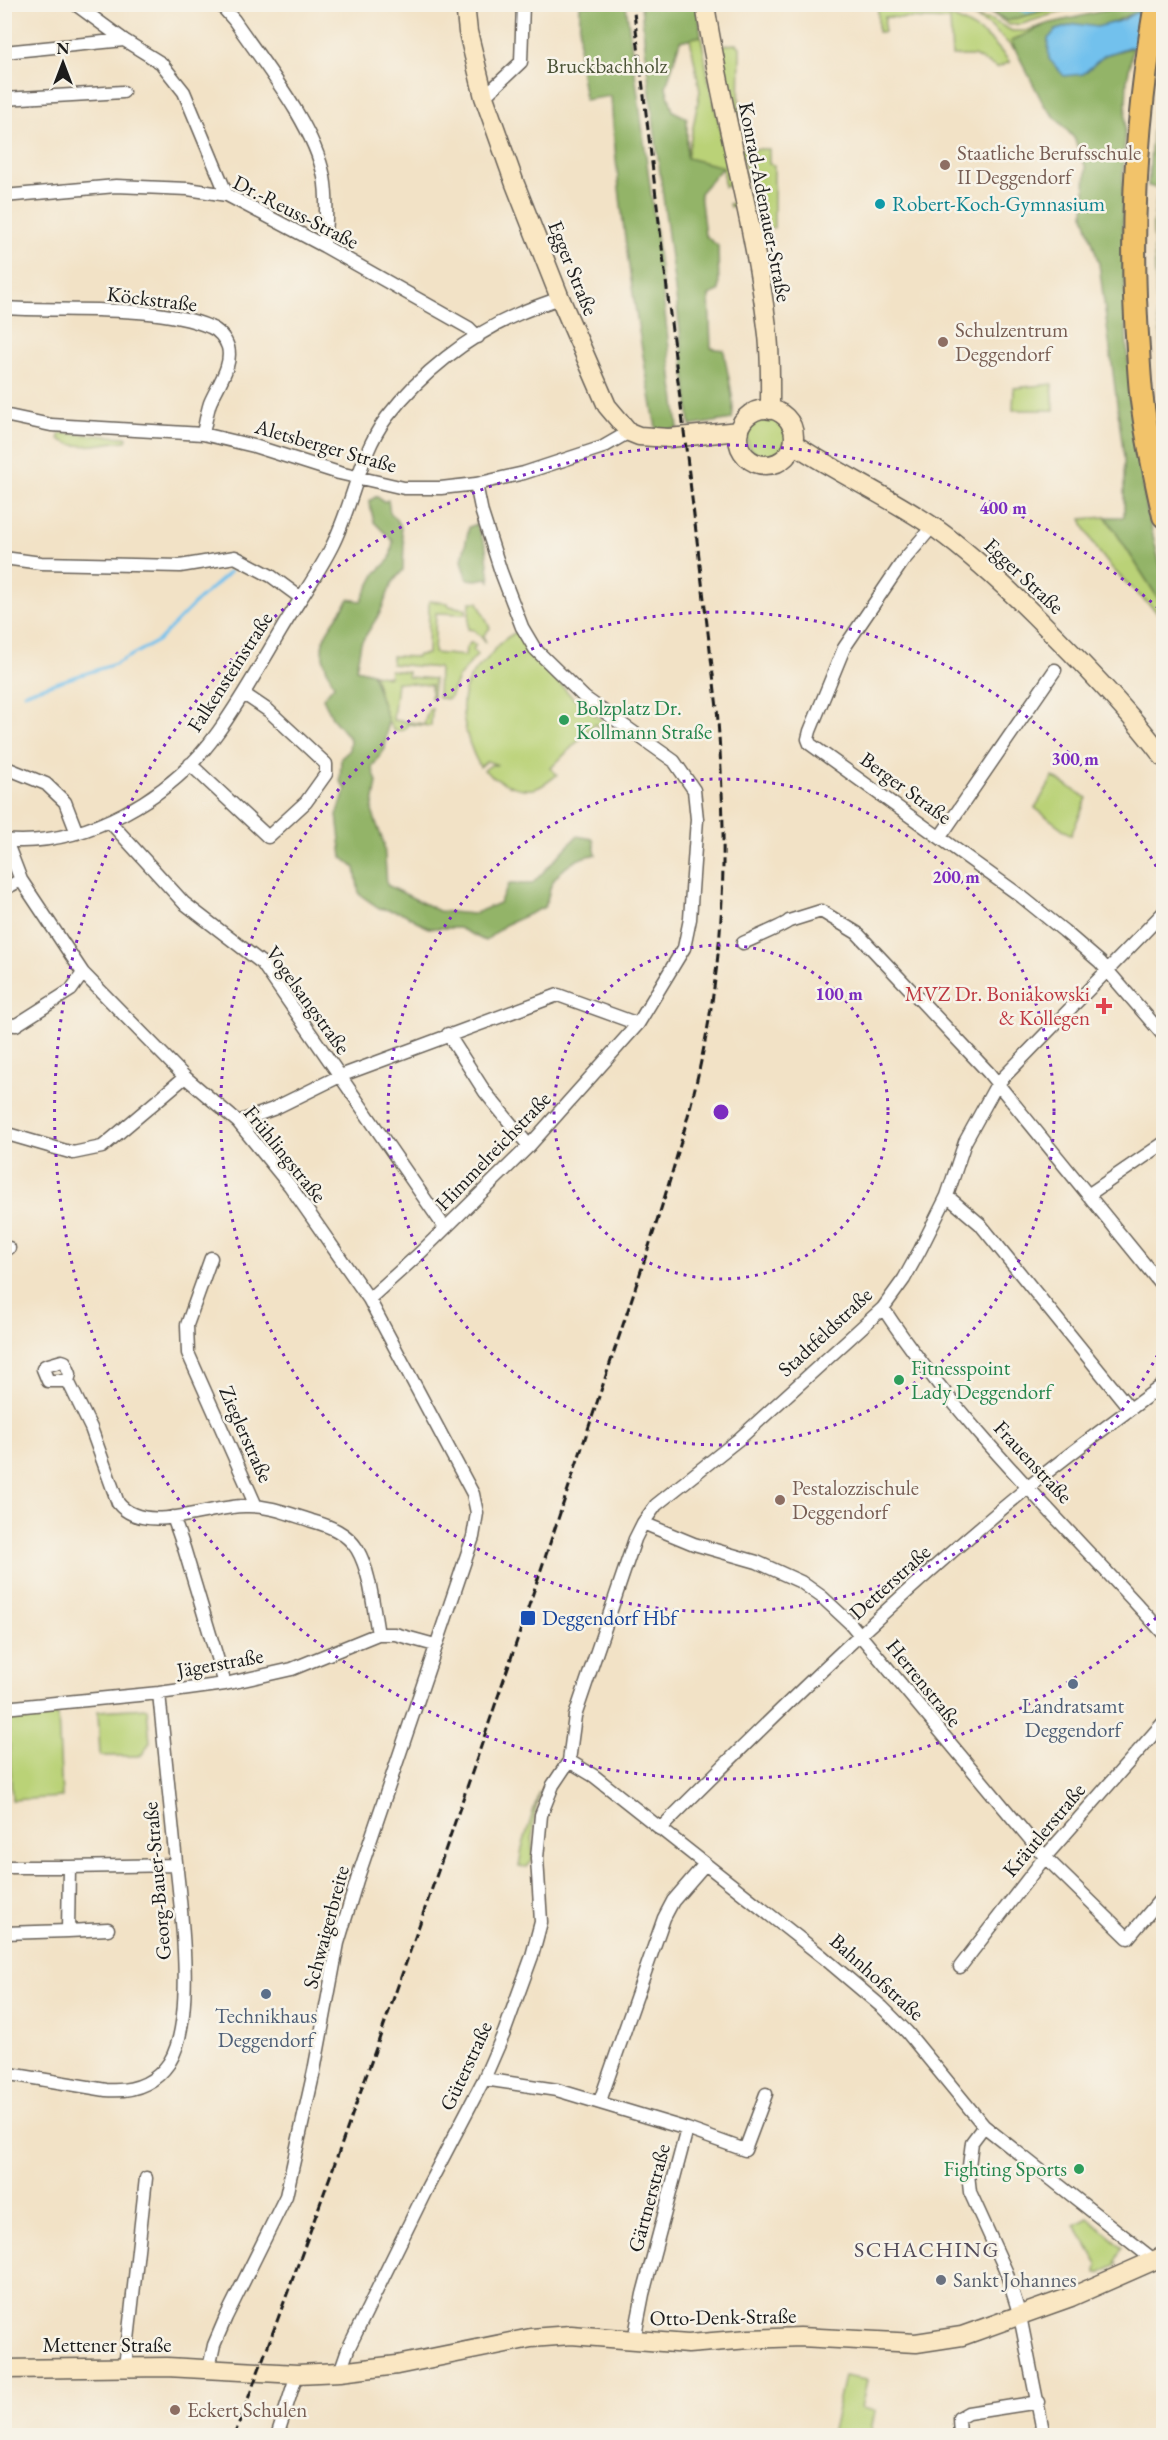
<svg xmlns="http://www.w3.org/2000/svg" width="1168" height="2440" font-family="'EB Garamond',serif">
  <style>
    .green { fill: #bad277; stroke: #6b774a; stroke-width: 1.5 }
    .forest { fill: #93b468; stroke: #586842; stroke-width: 1.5 }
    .water { fill: #72c1ed; stroke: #476e84; stroke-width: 1.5 }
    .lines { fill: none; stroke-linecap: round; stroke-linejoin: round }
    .stream { stroke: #72c1ed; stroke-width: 3 }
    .street-casing { stroke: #676158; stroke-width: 15 }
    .secondary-casing { stroke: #676158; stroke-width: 21 }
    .highway-casing { stroke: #676158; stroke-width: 26 }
    .street { stroke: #fff; stroke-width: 12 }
    .secondary { stroke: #fae7c3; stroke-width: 18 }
    .highway { stroke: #f2c36a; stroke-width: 22 }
    .rail { stroke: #1c1c1c; stroke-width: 3; stroke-dasharray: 9 4.5; stroke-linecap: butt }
    .ring { fill: none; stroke: #7b2cbf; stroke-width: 3; stroke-dasharray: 3 6 }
    .education-dot { fill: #8d6e63; stroke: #f7f3e8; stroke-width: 2 }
    .culture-dot { fill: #0f9aa8; stroke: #f7f3e8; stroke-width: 2 }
    .leisure-dot { fill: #2e9e5b; stroke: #f7f3e8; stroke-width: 2 }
    .health-dot { fill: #e0444e; stroke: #f7f3e8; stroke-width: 2 }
    .transit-dot { fill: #1a4fb4; stroke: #f7f3e8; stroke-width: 2 }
    .service-dot { fill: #5c6f8a; stroke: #f7f3e8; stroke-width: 2 }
    .worship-dot { fill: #6b7280; stroke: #f7f3e8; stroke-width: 2 }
    .labels { text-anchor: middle; stroke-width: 5; stroke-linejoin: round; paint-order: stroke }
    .park-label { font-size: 21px; fill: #4b5337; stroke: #f7f3e8 }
    .education-label { font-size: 21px; fill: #785e54; stroke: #f7f3e8; text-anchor: start }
    .street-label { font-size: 21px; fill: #1c1c1c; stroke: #f7f3e8 }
    .culture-label { font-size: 21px; fill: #0d838f; stroke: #f7f3e8; text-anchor: start }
    .leisure-label { font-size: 21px; fill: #27864d; stroke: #f7f3e8; text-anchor: start }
    .health-label { font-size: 21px; fill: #be3a42; stroke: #f7f3e8; text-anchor: end }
    .transit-label { font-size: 21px; fill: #164399; stroke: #f7f3e8; text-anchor: start }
    .service-label { font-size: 21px; fill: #4e5e75; stroke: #f7f3e8 }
    .worship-label { font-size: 21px; fill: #5b616d; stroke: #f7f3e8; text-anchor: start }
    .neighbourhood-label { font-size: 22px; letter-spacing: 1.5px; fill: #544c5a; stroke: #f7f3e8 }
    .centre { fill: #7b2cbf; stroke: #f7f3e8; stroke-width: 3 }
    .ring-label { font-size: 18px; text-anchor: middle; font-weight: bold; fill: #7b2cbf; stroke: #f7f3e8; stroke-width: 5; stroke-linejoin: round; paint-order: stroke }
  </style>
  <rect width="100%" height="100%" fill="#f7f3e8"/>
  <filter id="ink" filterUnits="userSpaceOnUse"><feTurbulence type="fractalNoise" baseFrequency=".0167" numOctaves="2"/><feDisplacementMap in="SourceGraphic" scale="12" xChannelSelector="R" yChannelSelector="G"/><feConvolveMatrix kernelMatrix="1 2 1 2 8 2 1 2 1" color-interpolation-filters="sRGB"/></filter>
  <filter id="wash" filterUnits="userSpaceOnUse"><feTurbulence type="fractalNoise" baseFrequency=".008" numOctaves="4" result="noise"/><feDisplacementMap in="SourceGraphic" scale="24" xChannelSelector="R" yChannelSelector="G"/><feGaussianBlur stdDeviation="1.35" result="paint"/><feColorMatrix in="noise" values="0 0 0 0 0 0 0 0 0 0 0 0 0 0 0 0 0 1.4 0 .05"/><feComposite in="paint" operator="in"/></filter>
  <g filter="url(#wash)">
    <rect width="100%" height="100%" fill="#f2e2c6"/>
    <path class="green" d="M878 5C917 4 952 12 984 35 994 41 1002 53 1010 62L997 68 974 56H952L950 20 885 17 884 32H878Z
      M979 5 1007 21 1066 5H1081L1022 24 1009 25Z
      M974 17 992 20 1012 31H1025L1047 24 1012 41 1015 50 989 25Z
      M701 36 709 82 738 202 737 205 730 207 729 204 735 202 731 185 724 187 723 167 687 158 700 91 690 38Z
      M737 44 740 47 739 117 735 122 718 47 722 45Z
      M741 149H769V164L774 165V228H760Z
      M1052 384 1054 410H1013L1014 388Z
      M747 437a20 20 0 1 1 40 0a20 20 0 1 1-40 0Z
      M62 433 125 437 127 438 126 441C104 442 78 452 59 439V435Z
      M1106 517 1163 606V618C1133 588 1097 561 1081 519Z
      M429 601 448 603 449 606 466 609V614L436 613 434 653 465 656 466 648 471 642 476 645 473 649 477 655 458 678 449 699 438 698 439 668 392 664V656L417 657 418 655 428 654Z
      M470 602H478L490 628 483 636 486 642 474 630 468 629Z
      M518 631 538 660 536 662 542 665 575 700 607 724 602 729 595 724 551 768 557 775C550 780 542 788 533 789 517 791 496 781 484 770L491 765H498L487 761 480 767C465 739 454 700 473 673 477 667 483 664 487 659 499 644 500 641 518 631Z
      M390 670 408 672V677L434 679 433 698H431V685L397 682 393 720 424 724 429 709H432L431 726 408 724 404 730 394 731 385 716 374 674 389 677Z
      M1053 777 1087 798 1071 835 1035 808Z
      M147 1708 150 1742 141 1756H100L98 1711Z
      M58 1715 62 1797 12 1800 8 1717Z
      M539 1792 533 1825 532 1861 527 1867H519L522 1848Z
      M1088 2218 1122 2247 1115 2262 1117 2264 1099 2273H1096L1097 2263 1075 2225Z
      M844 2376 867 2380 861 2408 875 2411 870 2435H831Z"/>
    <path class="forest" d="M580 5H626L654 216 678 428 657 433C636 321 618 209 611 96L585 100 579 60Z
      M641 5H698L701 36 680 41 666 87 673 111 687 118V158L723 167 700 193 705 235 718 246 719 291 709 295 711 348 724 350C726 372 736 398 732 419L690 426C678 285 653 146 641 5Z
      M981 5H1066L1007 21Z
      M1129 5H1140L1138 13C1125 14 1112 26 1097 27 1074 29 1067 19 1048 39L1049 59 1083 74 1105 55 1133 47 1127 81 1122 203 1127 349 1134 428 1147 510 1163 577V606L1106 517H1124V458L1099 264 1084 215 1086 168 1074 138 1044 105 1011 41 1047 24Z
      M1163 56 1164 374 1161 375V337L1157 313 1153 224 1158 188 1148 186 1154 113Z
      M377 496 383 502 388 500 390 513 400 524 404 544 403 570 392 583 380 613 361 643 356 669 372 673 388 720 385 749 372 767 377 782 372 811 384 844 387 885 439 911 473 914 499 903 509 884H532L577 836 593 839 596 855C580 855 561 868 552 883 549 890 548 899 545 907L505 925 485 941 459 928H428L403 913 379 908 359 894 355 868 342 857 337 815 346 789 340 781 341 758 349 751 350 739 333 719 323 698 334 685C311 640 324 638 349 599L361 601 376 573 390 559 393 541 374 522 369 501Z
      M476 524 486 547 490 581 487 578 477 580 467 579 462 560 469 527Z"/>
    <path class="water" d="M1163 12V50L1129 47 1105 55 1083 74 1064 76 1049 59 1048 39 1056 30 1076 24 1097 27 1123 20 1134 13Z"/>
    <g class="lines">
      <path class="stream" d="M1009 4 1027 12 1049 4
        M24 693 115 664 158 641 198 600 230 572"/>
    </g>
  </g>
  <g filter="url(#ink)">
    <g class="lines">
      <defs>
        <path id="street" d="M75 4 124 40 161 63 184 92 227 195
          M220 4 234 20C264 64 314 125 324 177 328 199 326 224 324 246
          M4 52 124 40
          M484 97 521 62 523 4
          M4 99 123 92
          M4 196 116 186 188 189 227 195 324 246 469 328 478 337
          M4 308C63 312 158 304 210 327 218 330 225 338 228 347 233 366 217 386 210 403 207 412 205 424 203 434
          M4 415 51 425 203 434 254 446 339 473 404 488H441L476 484 524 473 603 447 629 432
          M932 527 903 561 844 648 810 731 808 739 810 744 1022 897 1064 931 1100 962 1164 1036
          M4 558 41 563 180 566 235 557 271 576 301 598
          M190 764 268 837 306 802 326 774V764L269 711 244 694
          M4 767 46 784 65 802 77 833
          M110 822 184 903 262 963 445 1228
          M940 837 1055 670
          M4 840C85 848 172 797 218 732 241 700 260 666 280 632 297 603 317 576 332 546 353 505 359 454 387 417 420 374 468 336 518 314 531 308 546 303 560 298
          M6 841 21 880 83 973 185 1077 238 1122 290 1186 369 1299 473 1494 477 1513 473 1537 357 1880 338 1943 314 2071 286 2196 226 2317 214 2345 209 2368
          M4 889 21 880
          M743 943C752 939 785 925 789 921L821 911 857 933 988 1072 1164 1288
          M4 1024 16 1025 71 990 83 973
          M448 1034 485 1092 529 1146
          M238 1122 273 1109 340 1076 558 995 638 1024
          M4 1133 73 1153 102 1147 185 1077
          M1088 1195 1164 1143
          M947 1196 980 1224 1130 1409
          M4 1248H9
          M211 1258 187 1325 188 1353 256 1506
          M369 1299 419 1254 529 1146 638 1024 684 948 690 919 697 819 694 790 674 761 585 698 535 649 522 627 501 572 482 513 476 484
          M883 1308C961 1427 1069 1528 1164 1634
          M68 1381H48L43 1369 45 1366 62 1361 65 1362 70 1374 68 1381 91 1428 118 1503C144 1536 208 1506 245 1506 268 1505 290 1514 312 1521 330 1526 347 1533 357 1549 371 1573 373 1607 378 1634
          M173 1517 184 1548 225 1684
          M643 1523 694 1544 757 1562 801 1582 822 1597 850 1623 1045 1857 1128 1938 1164 1895
          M4 1708 159 1693 225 1684 292 1669 378 1634H395L435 1645
          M569 1761 594 1776 823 1957 882 2007 907 2032 984 2126 1155 2261
          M660 1829C778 1711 897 1595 1026 1489 1071 1452 1117 1419 1164 1384
          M4 1867H69L68 1931 4 1933
          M69 1867 176 1865
          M68 1931 108 1929
          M960 1967 1045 1857 1164 1722
          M4 2073 106 2090C131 2092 154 2085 169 2063 198 2018 179 1895 174 1843 169 1793 164 1743 159 1693
          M484 2079 557 2090 687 2129 643 2294 634 2340
          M600 2101 664 1918 673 1901 705 1864
          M984 2126 972 2142 968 2174 970 2192 1006 2271 1020 2316 1044 2436
          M687 2129 745 2150 766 2094
          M125 2367 146 2178
          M340 2372 348 2349 425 2192 484 2079 504 2033 532 1956 541 1922 537 1858 541 1815 553 1785 569 1761 575 1716 635 1539 643 1523 656 1505 739 1439 883 1308 904 1279 920 1250 947 1196 965 1142 997 1084 1164 912
          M277 2436 297 2374
          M960 2436 959 2418 968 2413 1039 2402"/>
        <path id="secondary" d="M465 4 468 32 484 97 515 184 560 298 607 406 629 432 639 436 669 438 739 431
          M705 4C721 113 754 218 767 327 771 354 770 382 770 410
          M738 437a28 28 0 1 1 56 0a28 28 0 1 1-56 0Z
          M794 444C839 474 890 497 935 528 978 559 1017 597 1054 635 1093 674 1131 714 1164 758
          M4 2369 167 2367 297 2374 340 2372 397 2365 531 2338 571 2335 688 2344 749 2339 800 2337 916 2343 962 2336 1071 2297 1164 2256"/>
        <path id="highway" d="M1156 4C1136 118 1129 234 1138 349 1139 369 1140 389 1143 408 1148 444 1156 480 1164 516"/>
      </defs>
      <use href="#street" class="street-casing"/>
      <use href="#secondary" class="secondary-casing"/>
      <use href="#highway" class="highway-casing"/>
      <use href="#street" class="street"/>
      <use href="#secondary" class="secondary"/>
      <use href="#highway" class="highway"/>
      <path class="rail" d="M234 2436C337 2164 433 1889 526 1614 561 1511 595 1408 630 1304 665 1198 701 1091 715 980 727 889 724 799 717 708L633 4"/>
    </g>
  </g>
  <g class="ring">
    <circle cx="721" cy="1112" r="167"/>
    <circle cx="721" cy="1112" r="333"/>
    <path d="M1162 1347A500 500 0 1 1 1162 877"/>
    <path d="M1163 1612A667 667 0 1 1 1163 612"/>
  </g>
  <g class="education-dot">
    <circle cx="945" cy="165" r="6"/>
    <circle cx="943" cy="342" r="6"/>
    <circle cx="780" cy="1500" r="6"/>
    <circle cx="175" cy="2410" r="6"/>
  </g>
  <circle class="culture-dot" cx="880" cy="204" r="6"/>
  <g class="leisure-dot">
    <circle cx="564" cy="720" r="6"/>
    <circle cx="899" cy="1380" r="6"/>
    <circle cx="1079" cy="2169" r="6"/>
  </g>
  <path class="health-dot" d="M1101 997h6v6h6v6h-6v6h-6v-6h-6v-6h6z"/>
  <rect class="transit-dot" x="520" y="1610" width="16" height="16" rx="3"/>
  <g class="service-dot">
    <circle cx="1073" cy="1684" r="6"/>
    <circle cx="266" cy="1994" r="6"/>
  </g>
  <circle class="worship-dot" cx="941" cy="2280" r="6"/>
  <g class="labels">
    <g class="park-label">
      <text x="607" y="73">Bruckbachholz</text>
    </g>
    <g class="education-label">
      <text x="957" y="160">Staatliche Berufsschule<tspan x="957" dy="24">II Deggendorf</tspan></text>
      <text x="955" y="337">Schulzentrum<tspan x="955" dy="24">Deggendorf</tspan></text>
      <text x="792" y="1495">Pestalozzischule<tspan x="792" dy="24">Deggendorf</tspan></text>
      <text x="187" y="2417">Eckert Schulen</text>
    </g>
    <g class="street-label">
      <text transform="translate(765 202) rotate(79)" y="7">Konrad-Adenauer-Straße</text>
      <text transform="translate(296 212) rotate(27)" y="7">Dr.-Reuss-Straße</text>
      <text transform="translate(573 268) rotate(68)" y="7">Egger Straße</text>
      <text transform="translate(152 299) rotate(7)" y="7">Köckstraße</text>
      <text transform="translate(326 446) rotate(16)" y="7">Aletsberger Straße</text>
      <text transform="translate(1024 576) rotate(43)" y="7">Egger Straße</text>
      <text transform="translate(230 672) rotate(-57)" y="7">Falkensteinstraße</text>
      <text transform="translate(906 788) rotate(36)" y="7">Berger Straße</text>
      <text transform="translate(308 1000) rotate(54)" y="7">Vogelsangstraße</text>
      <text transform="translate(493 1151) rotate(-46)" y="7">Himmelreichstraße</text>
      <text transform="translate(285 1154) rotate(51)" y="7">Frühlingstraße</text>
      <text transform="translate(825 1332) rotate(-43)" y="7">Stadtfeldstraße</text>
      <text transform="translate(246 1434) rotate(66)" y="7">Zieglerstraße</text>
      <text transform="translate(1033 1462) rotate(47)" y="7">Frauenstraße</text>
      <text transform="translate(890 1582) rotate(-42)" y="7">Detterstraße</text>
      <text transform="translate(220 1663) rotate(-10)" y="7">Jägerstraße</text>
      <text transform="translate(924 1683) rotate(51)" y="7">Herrenstraße</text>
      <text transform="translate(1044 1830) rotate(-50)" y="7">Kräutlerstraße</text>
      <text transform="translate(157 1881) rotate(-95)" y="7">Georg-Bauer-Straße</text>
      <text transform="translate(326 1927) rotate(-75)" y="7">Schwaigerbreite</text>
      <text transform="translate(877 1977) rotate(42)" y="7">Bahnhofstraße</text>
      <text transform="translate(466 2066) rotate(-65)" y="7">Güterstraße</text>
      <text transform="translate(649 2198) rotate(-75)" y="7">Gärtnerstraße</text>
      <text transform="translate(723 2317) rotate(-1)" y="7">Otto-Denk-Straße</text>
      <text x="107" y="2352">Mettener Straße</text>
    </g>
    <g class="culture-label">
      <text x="892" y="211">Robert-Koch-Gymnasium</text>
    </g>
    <g class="leisure-label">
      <text x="576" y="715">Bolzplatz Dr.<tspan x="576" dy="24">Kollmann Straße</tspan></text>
      <text x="911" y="1375">Fitnesspoint<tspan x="911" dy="24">Lady Deggendorf</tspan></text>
      <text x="1067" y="2176" text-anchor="end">Fighting Sports</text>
    </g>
    <g class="health-label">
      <text x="1090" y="1001">MVZ Dr. Boniakowski<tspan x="1090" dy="24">&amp; Kollegen</tspan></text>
    </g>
    <g class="transit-label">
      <text x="542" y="1625">Deggendorf Hbf</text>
    </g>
    <g class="service-label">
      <text x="1073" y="1713">Landratsamt<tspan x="1073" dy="24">Deggendorf</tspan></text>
      <text x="266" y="2023">Technikhaus<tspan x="266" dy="24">Deggendorf</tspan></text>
    </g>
    <g class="worship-label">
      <text x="953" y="2287">Sankt Johannes</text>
    </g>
    <g class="neighbourhood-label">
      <text x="927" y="2257">SCHACHING</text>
    </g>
  </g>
  <circle cx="721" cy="1112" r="9" class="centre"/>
  <g class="ring-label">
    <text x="1003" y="514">400 m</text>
    <text x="1075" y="765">300 m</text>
    <text x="956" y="883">200 m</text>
    <text x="839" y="1000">100 m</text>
  </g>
  <rect width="1168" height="2440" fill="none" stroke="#f7f3e8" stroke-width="24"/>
  <g transform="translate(63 63)" stroke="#f7f3e8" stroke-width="4.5" paint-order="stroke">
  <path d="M0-4.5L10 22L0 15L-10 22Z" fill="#1c1c1c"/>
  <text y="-9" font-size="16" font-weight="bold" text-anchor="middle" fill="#1c1c1c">N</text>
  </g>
</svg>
